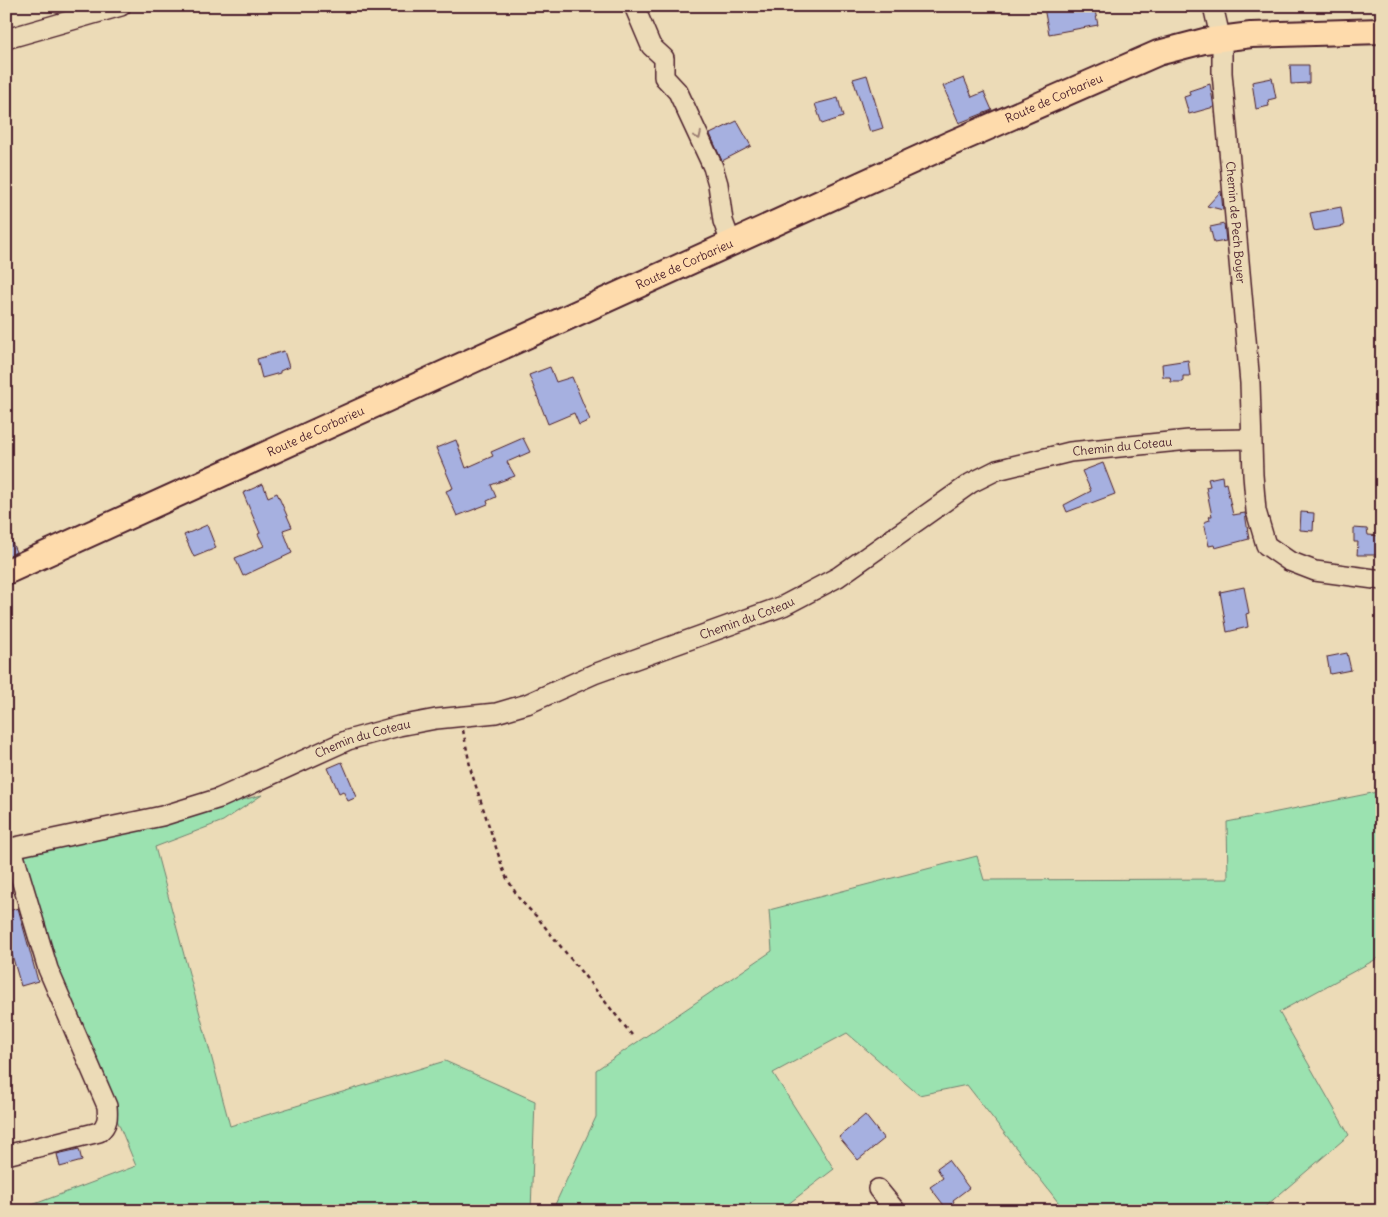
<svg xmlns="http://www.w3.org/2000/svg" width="1388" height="1217" font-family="Delius,sans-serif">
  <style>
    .green { fill: #9be2b0; stroke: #72806e }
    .building { fill: #a6b0e0; stroke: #4a1f2b }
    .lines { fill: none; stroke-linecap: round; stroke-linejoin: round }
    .minor-casing { stroke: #4a1f2b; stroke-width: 22 }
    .major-casing { stroke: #4a1f2b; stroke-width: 28 }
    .path { stroke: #4a1f2b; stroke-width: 2.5; stroke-dasharray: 4 4; stroke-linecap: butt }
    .minor { stroke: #ecdbb7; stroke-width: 19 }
    .major { stroke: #fedbac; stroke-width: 24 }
    .oneway { stroke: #9b7d71 }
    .labels { text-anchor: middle; stroke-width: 4.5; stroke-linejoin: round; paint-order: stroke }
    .street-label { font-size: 12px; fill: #4a1f2b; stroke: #ecdbb7 }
  </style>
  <rect width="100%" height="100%" fill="#ecdbb7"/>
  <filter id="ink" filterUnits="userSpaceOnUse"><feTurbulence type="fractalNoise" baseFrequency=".02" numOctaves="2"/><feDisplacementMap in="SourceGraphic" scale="10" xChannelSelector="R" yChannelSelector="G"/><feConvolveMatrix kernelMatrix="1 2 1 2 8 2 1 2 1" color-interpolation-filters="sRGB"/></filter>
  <g filter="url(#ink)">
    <path class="green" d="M1382 791V956L1279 1012 1349 1135 1260 1211H1065L967 1085 919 1095 847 1033 773 1073 834 1169 779 1211H552L596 1117V1070L772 951 769 910 977 856 984 880 1228 879 1227 822Z
      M262 795 223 821 155 847 230 1126 445 1061 535 1101 531 1211H16L136 1166 63 989 23 854Z"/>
    <path class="building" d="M1056 6H1094L1098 25 1049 34 1044 8Z
      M1290 65H1309V83L1291 84Z
      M867 75 883 128 870 132 853 79Z
      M964 78 972 97 984 92 992 110 959 123 943 86Z
      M1272 78 1276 98 1268 100 1269 106 1256 109 1252 82Z
      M1210 84 1214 107 1189 114 1184 97 1190 95 1189 91Z
      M838 98 843 117 822 124 815 104Z
      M737 121 751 146 722 161 710 134Z
      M1221 191 1223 210 1207 206Z
      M1341 207 1344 226 1314 231 1310 213Z
      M1224 224 1226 241 1214 243 1210 227Z
      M284 351 289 367 280 371V373L262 378 257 359Z
      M1188 360 1190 376H1183V382H1171L1170 377H1163L1162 364Z
      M550 367 556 382 572 377 590 420 579 425 574 413 548 424 529 375Z
      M523 438 530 452 507 462 515 476 491 485 496 497 487 501 488 504 457 516 446 491 453 488 436 448 456 440 466 468 493 456 491 452Z
      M1103 463 1115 494 1067 512 1064 505 1091 491 1082 471Z
      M1222 476 1223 484 1226 483 1233 515 1245 513 1249 539 1215 548 1214 545 1209 546 1204 522 1210 520 1209 516H1212L1206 487 1210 486 1208 479Z
      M263 484 268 497 277 493 292 527 283 530 292 553 243 576 235 558 264 546 258 534 260 533 243 493Z
      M1301 512 1314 513 1313 531 1300 530Z
      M207 525 216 548 194 557 184 535Z
      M6 528 16 552 6 557Z
      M1354 528 1367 529 1368 535 1381 536 1380 555H1357L1358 542H1354Z
      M1244 587 1249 613 1246 614 1248 627 1227 632 1220 592Z
      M1347 653 1351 670 1330 674 1327 657Z
      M342 762 357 797 348 801 343 791 339 793 328 768Z
      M18 908 38 981 21 986 6 934V912Z
      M865 1115 884 1139 858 1160 839 1137Z
      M79 1149 82 1161 60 1167 57 1154Z
      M948 1160 969 1188 953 1200 954 1202 946 1208 930 1187 943 1178 937 1168Z"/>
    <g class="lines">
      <defs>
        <g id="minor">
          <path d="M634 6 651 46 664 58V77L678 92 713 167 718 184 723 221 731 243"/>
          <path id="s1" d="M1213 6 1222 45V73L1250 383 1253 475 1256 511 1266 545 1289 561 1315 571 1382 580"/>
          <path d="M6 39 121 6"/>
          <path id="s2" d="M6 849 162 816 220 798 348 740 399 726 436 719 496 713 527 704 594 674 783 606 838 577 971 483 997 470 1070 452 1189 440 1250 439"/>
          <path d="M6 1155 99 1132C108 1125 108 1117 107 1106L48 969 12 849"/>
          <path d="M878 1189 896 1211"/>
        </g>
        <g id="major">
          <path id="s3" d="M6 572 952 143 1158 53 1204 41 1251 35 1382 31"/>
        </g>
      </defs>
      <use href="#minor" class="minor-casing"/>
      <use href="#major" class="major-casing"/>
      <path class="path" d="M463 730 471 771 505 875 520 900 537 917 632 1035"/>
      <use href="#minor" class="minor"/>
      <use href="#major" class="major"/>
    </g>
    <defs><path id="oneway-chevron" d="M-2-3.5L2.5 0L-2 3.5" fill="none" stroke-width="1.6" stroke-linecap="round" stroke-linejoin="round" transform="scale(1.25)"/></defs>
    <use class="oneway" href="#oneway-chevron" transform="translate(698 136) rotate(65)"/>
  </g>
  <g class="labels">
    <g class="street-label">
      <text dy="4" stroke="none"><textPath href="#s3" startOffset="1150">Route de Corbarieu</textPath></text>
      <text dy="4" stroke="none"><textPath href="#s1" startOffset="218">Chemin de Pech Boyer</textPath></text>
      <text dy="4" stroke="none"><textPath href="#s3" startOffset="745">Route de Corbarieu</textPath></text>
      <text dy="4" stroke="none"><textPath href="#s3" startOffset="340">Route de Corbarieu</textPath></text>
      <text dy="4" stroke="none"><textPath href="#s2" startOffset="1200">Chemin du Coteau</textPath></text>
      <text dy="4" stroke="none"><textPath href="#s2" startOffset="780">Chemin du Coteau</textPath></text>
      <text dy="4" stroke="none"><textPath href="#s2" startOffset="375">Chemin du Coteau</textPath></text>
    </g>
  </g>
  <rect width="1388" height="1217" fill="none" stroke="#ecdbb7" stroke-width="25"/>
  <rect x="12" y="12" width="1363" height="1192" fill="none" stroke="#4a1f2b" stroke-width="2" filter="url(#ink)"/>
</svg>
